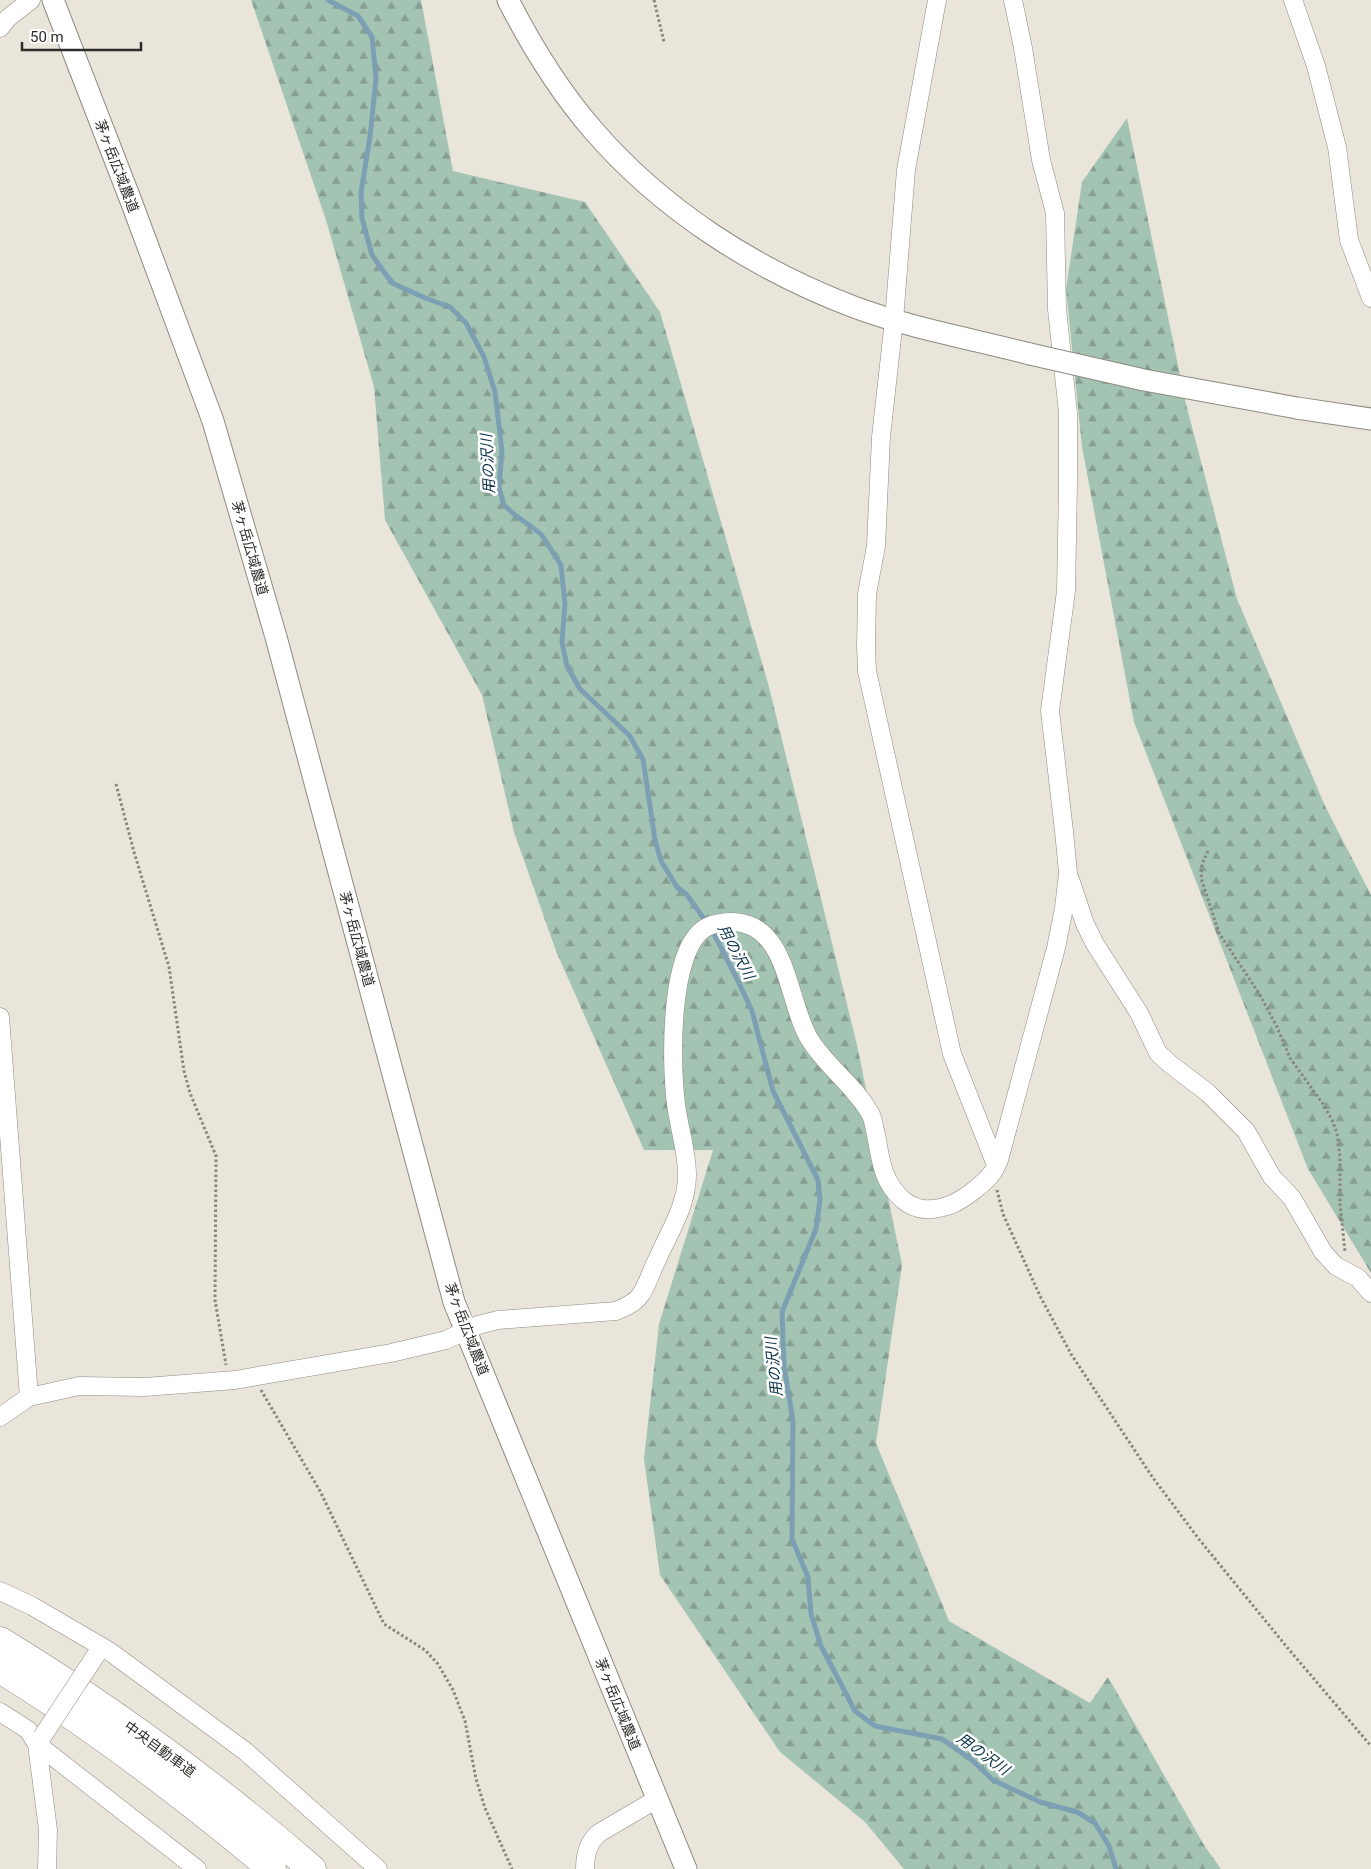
<svg xmlns="http://www.w3.org/2000/svg" width="1371" height="1869" font-family="Roboto,'Noto Sans JP',sans-serif">
  <style>
    .forest { fill: url(#forest-firs) }
    .lines { fill: none; stroke-linecap: round; stroke-linejoin: round }
    .stream { stroke: #7c9fb3; stroke-width: 5 }
    .minor-casing { stroke: #8e8a81; stroke-width: 19 }
    .tertiary-casing { stroke: #8e8a81; stroke-width: 23 }
    .motorway-casing { stroke: #8e8a81; stroke-width: 29 }
    .path { stroke: #88857e; stroke-width: 3; stroke-dasharray: 2.5 2.5; stroke-linecap: butt }
    .minor { stroke: #fff; stroke-width: 18 }
    .tertiary { stroke: #fff; stroke-width: 21 }
    .motorway { stroke: #fff; stroke-width: 28 }
    .minor-bridge-casing { stroke: #8e8a81; stroke-width: 19; stroke-linecap: butt }
    .tertiary-bridge-casing { stroke: #8e8a81; stroke-width: 23; stroke-linecap: butt }
    .minor-bridge { stroke: #fff; stroke-width: 18 }
    .tertiary-bridge { stroke: #fff; stroke-width: 21 }
    .labels { text-anchor: middle; stroke-width: 5; stroke-linejoin: round; paint-order: stroke }
    .street-label { font-size: 14px; fill: #2e2c28; stroke: #fff }
    .water-label { font-size: 15px; font-style: italic; fill: #093348; stroke: #fff }
  </style>
  <defs>
    <pattern id="forest-firs" width="22" height="20" patternUnits="userSpaceOnUse" patternTransform="scale(1.25)"><rect width="22" height="20" fill="#a4c4b3"/><path d="M5 1l3.5 6h-7zM16 11l3.5 6h-7z" fill="#869f92"/></pattern>
  </defs>
  <rect width="100%" height="100%" fill="#e9e5db"/>
  <path class="forest" d="M251 0H421L453 171 585 202 660 312 769 687 857 1045 902 1265 876 1443 949 1621 1090 1703 1108 1677 1204 1845 1221 1869H904L865 1822 780 1752 660 1575 644 1459 659 1324 713 1150H644L556 951 514 832 482 695 385 520 374 387 326 220Z
    M1127 118 1186 404 1237 599 1325 806 1371 895V1273L1308 1169 1134 722 1082 447 1066 289 1082 182Z"/>
  <g class="lines">
    <path class="stream" d="M328 0 358 16 372 37 376 79 370 137 361 192 362 218 372 255 392 283 425 298 450 307 466 323 484 357 495 392 502 451 499 488 504 505 515 515 541 534 561 565 565 604 562 642 567 666 580 689 629 735 643 759 655 840 661 861 677 887 687 895 712 930 737 979 752 1011 773 1091 818 1180 820 1200 816 1229 782 1312 784 1366 793 1421 792 1539 808 1577 811 1614 821 1646 855 1711 875 1726 942 1739 973 1761 993 1780 1040 1802 1077 1812 1095 1823 1109 1846 1116 1869"/>
    <defs>
      <path id="minor" d="M937 0 906 170 894 320 881 437 876 546 867 594 866 646 867 671 952 1054 996 1165
        M1293 0 1316 66 1337 147 1349 240 1371 298
        M0 28 8 18 31 0
        M1070 879 1085 924 1095 944 1139 1013 1158 1053 1170 1064 1208 1093 1246 1131 1272 1177 1292 1198 1323 1252 1336 1266 1358 1278 1371 1293
        M0 1017 29 1397 0 1417
        M29 1397 79 1386 145 1387 235 1380 391 1353 446 1340 478 1325 498 1320 616 1311C625 1307 633 1304 639 1297 647 1287 651 1271 657 1260 669 1232 687 1206 687 1175 687 1151 679 1128 676 1104 671 1066 668 947 707 927 715 923 725 922 734 922 789 925 787 1003 810 1040 827 1067 854 1085 870 1113 874 1120 874 1128 876 1135 881 1161 882 1181 903 1200 918 1212 932 1211 950 1205 963 1200 984 1184 993 1172 995 1169 997 1164 999 1160L1056 948 1064 908 1068 873 1064 831 1050 711 1066 591 1068 484V413L1057 309 1055 213 1041 160 1023 48 1013 0
        M0 1591 32 1606 109 1651 245 1751 378 1869
        M0 1712 28 1730 37 1744 197 1869
        M40 1739 37 1744 48 1830 47 1869
        M585 1869C585 1854 588 1842 599 1833L657 1799"/>
      <path id="tertiary" d="M53 0 131 201 213 421 276 637 454 1302 686 1869
        M508 0C531 45 560 92 593 130 662 210 756 270 854 307 910 328 972 339 1030 354
        M1297 408 1371 419"/>
      <path id="motorway" d="M0 1641C110 1708 215 1785 312 1869
        M0 1669C96 1728 186 1797 272 1869"/>
    </defs>
    <use href="#minor" class="minor-casing"/>
    <use href="#tertiary" class="tertiary-casing"/>
    <use href="#motorway" class="motorway-casing"/>
    <path class="path" d="M654 0 664 42
      M116 784 134 852 169 967 184 1071 190 1093 216 1156 215 1300 226 1365
      M1208 851 1202 864 1201 878 1219 933 1260 995 1277 1027 1290 1058 1323 1104 1332 1120 1337 1133 1340 1158V1204L1345 1252
      M997 1190 1003 1214 1040 1296 1071 1354 1153 1478 1198 1538 1286 1646 1371 1746
      M261 1390 320 1491 384 1624 425 1650 438 1664 453 1690 465 1721 476 1779 485 1808 512 1869"/>
    <use href="#minor" class="minor"/>
    <use href="#tertiary" class="tertiary"/>
    <use href="#motorway" class="motorway"/>
    <defs>
      <path id="minor-bridge" d="M42 1737 96 1655"/>
      <path id="tertiary-bridge" d="M1030 354 1144 380 1297 408"/>
    </defs>
    <use href="#minor-bridge" class="minor-bridge-casing"/>
    <use href="#tertiary-bridge" class="tertiary-bridge-casing"/>
    <use href="#minor-bridge" class="minor-bridge"/>
    <use href="#tertiary-bridge" class="tertiary-bridge"/>
  </g>
  <g class="labels">
    <g class="street-label">
      <text transform="translate(117 166) rotate(69)" y="5">茅ヶ岳広域農道</text>
      <text transform="translate(250 548) rotate(74)" y="5">茅ヶ岳広域農道</text>
      <text transform="translate(357 939) rotate(75)" y="5">茅ヶ岳広域農道</text>
      <text transform="translate(467 1329) rotate(69)" y="5">茅ヶ岳広域農道</text>
      <text transform="translate(618 1704) rotate(68)" y="5">茅ヶ岳広域農道</text>
      <text transform="translate(160 1749) rotate(36)" y="5">中央自動車道</text>
    </g>
    <g class="water-label">
      <text transform="translate(488 464) rotate(-93)" y="5">用の沢川</text>
      <text transform="translate(736 952) rotate(62)" y="5">用の沢川</text>
      <text transform="translate(774 1367) rotate(-96)" y="5">用の沢川</text>
      <text transform="translate(983 1754) rotate(36)" y="5">用の沢川</text>
    </g>
  </g>
  <path d="M22 42v8h119v-8" fill="none" stroke="#2e2c28" stroke-width="2.5"/>
  <text x="30" y="42" font-size="15" fill="#2e2c28" stroke="#ffffff" stroke-width="4" paint-order="stroke">50 m</text>
</svg>
